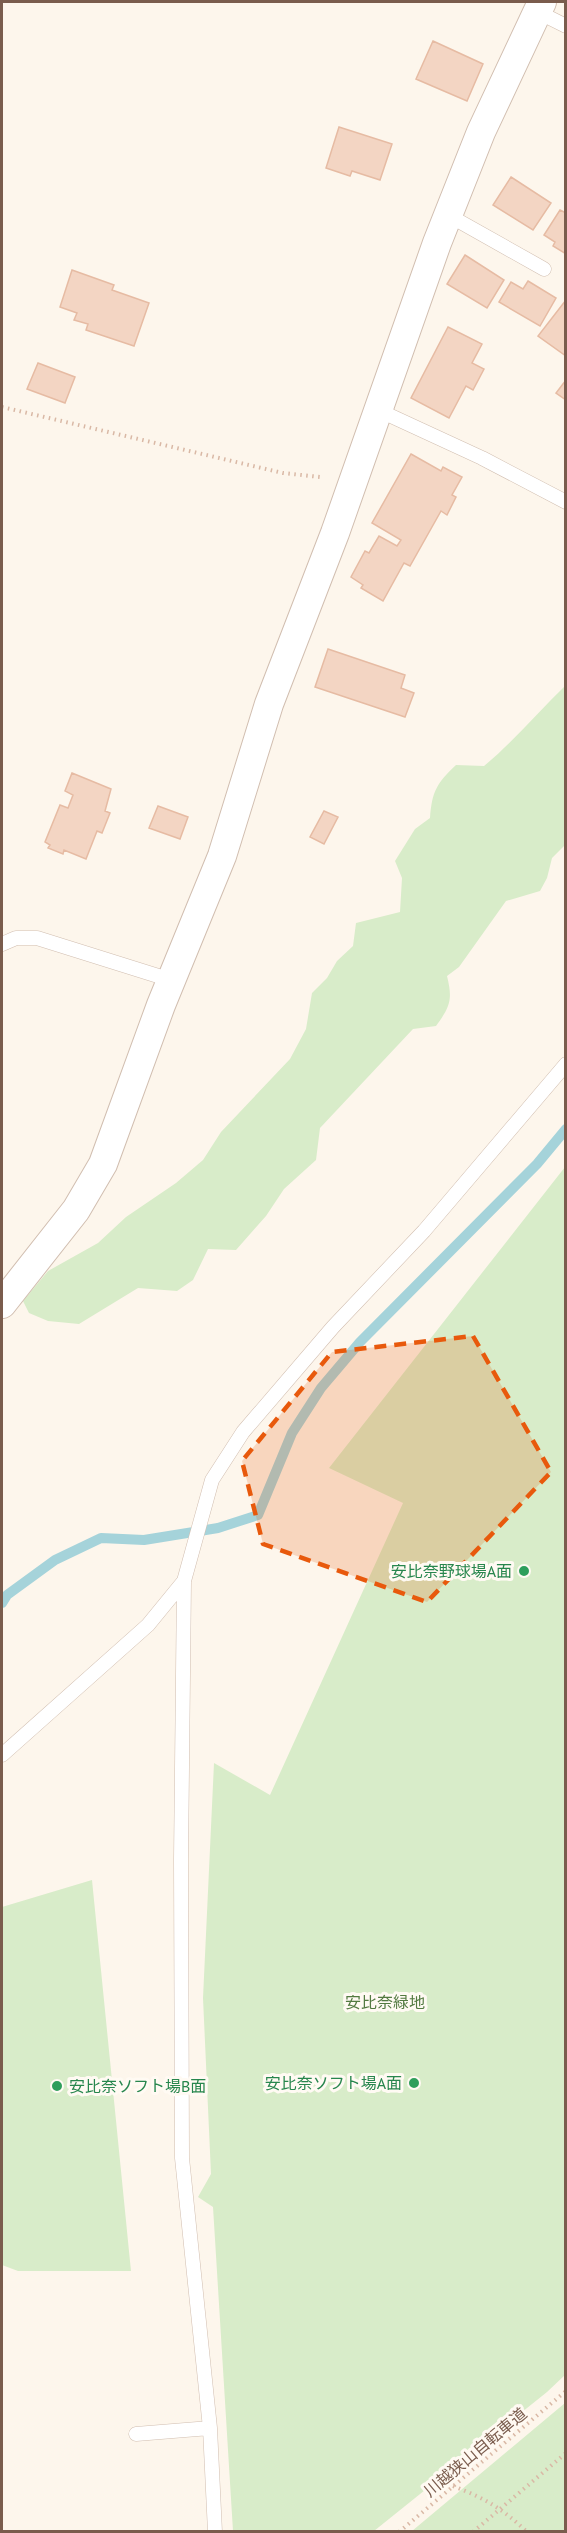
<svg xmlns="http://www.w3.org/2000/svg" width="567" height="2533" font-family="'PT Sans','Noto Sans JP',sans-serif">
  <style>
    .green { fill: #d8ecc9 }
    .lines { fill: none; stroke-linecap: round; stroke-linejoin: round }
    .stream { stroke: #a5d3da; stroke-width: 10 }
    .building { fill: #f3d5c3; stroke: #e6bba3; stroke-width: 1.5 }
    .service-casing { stroke: #d1beb0; stroke-width: 15 }
    .minor-casing { stroke: #d1beb0; stroke-width: 30 }
    .path { stroke: #d9b8a5; stroke-width: 4; stroke-dasharray: 1.5 4.5; stroke-linecap: butt }
    .service { stroke: #fff; stroke-width: 14 }
    .minor { stroke: #fff; stroke-width: 28 }
    .marked { fill: #e8590c; fill-opacity: 0.2; stroke: #e8590c; stroke-width: 4.5; stroke-dasharray: 12 8; stroke-linejoin: round }
    .leisure-dot { fill: #2e9e5b; stroke: #fffaf3; stroke-width: 2 }
    .labels { text-anchor: middle; stroke-width: 6; stroke-linejoin: round; paint-order: stroke }
    .leisure-label { font-size: 16px; fill: #27864d; stroke: #fffaf3; text-anchor: end }
    .park-label { font-size: 16px; fill: #537a41; stroke: #fffaf3 }
    .street-label { font-size: 16px; fill: #7a5c4d; stroke: #fffaf3 }
  </style>
  <rect width="100%" height="100%" fill="#fdf6ec"/>
  <path class="green" d="M565 686V845L552 858 547 878 540 891 506 901 459 967 447 976C453 1000 450 1007 436 1026L413 1029 320 1128 316 1160 284 1189 266 1216 236 1250 208 1249 193 1280 177 1291 138 1288 79 1324 48 1321 29 1313 23 1301 48 1271 98 1243 126 1217 176 1183 203 1160 221 1132 290 1059 306 1029 312 993 327 978 337 961 353 946 356 923 400 912 402 878 395 861 415 829 430 818C432 791 437 783 456 765L484 766C513 742 538 712 565 686Z
    M565 1167V2375L547 2392 374 2531H233L213 2207 198 2197 211 2174 203 1998 214 1763 270 1795 403 1503 329 1468Z
    M92 1880 131 2271H18L2 2265V1907Z
    M565 2403V2531H412Z"/>
  <g class="lines">
    <path class="stream" d="M2 1603 7 1595 55 1560 101 1538 144 1540 218 1528 258 1515 292 1433 321 1388 360 1342 537 1164 566 1129"/>
  </g>
  <path class="building" d="M433 41 483 64 467 101 416 79Z
    M339 127 392 144 380 180 352 171 350 176 326 168Z
    M511 177 551 203 533 230 493 205Z
    M560 210 566 213V254L553 246 555 242 544 235Z
    M465 255 504 280 487 308 447 284Z
    M72 270 114 285 112 290 149 303 134 346 86 330 88 324 74 320 77 313 60 307Z
    M528 281 556 298 540 326 499 302 511 282 523 289Z
    M566 300V356L538 336Z
    M448 327 482 344 472 363 484 369 473 390 466 386 449 418 411 398Z
    M38 363 75 377 65 403 27 389Z
    M566 380V400L556 393Z
    M411 454 441 471 443 467 462 477 452 495 456 497 447 515 441 511 410 566 404 563 383 601 361 588 363 585 351 577 365 551 369 553 379 536 397 546 401 540 372 523Z
    M328 649 405 675 401 688 414 693 405 717 315 687Z
    M72 773 111 789 105 811 110 813 102 833 97 831 86 859 64 850 63 854 48 848 50 845 45 842 60 805 68 808 73 795 65 791Z
    M158 806 188 817 180 839 149 828Z
    M324 811 338 817 324 844 310 837Z"/>
  <g class="lines">
    <defs>
      <path id="service" d="M538 12 566 26
        M448 215 544 269
        M378 410 482 458 566 502
        M2 944 16 938H37L171 980
        M2 1755 148 1625 184 1581
        M136 2434 210 2428
        M215 2532 210 2428 182 2158 181 1860 184 1581 212 1480 243 1432 333 1327 424 1231 566 1064"/>
      <path id="minor" d="M2 1304 76 1210 103 1164 161 1005 222 856 269 704 335 533 437 243 481 132 542 2"/>
    </defs>
    <use href="#service" class="service-casing"/>
    <use href="#minor" class="minor-casing"/>
    <path class="path" d="M2 407 283 473 320 477
      M453 2486C484 2498 502 2508 527 2532
      M399 2532 566 2391
      M473 2532 566 2453"/>
    <use href="#service" class="service"/>
    <use href="#minor" class="minor"/>
  </g>
  <path class="marked" d="M473 1336 551 1472 427 1602 263 1544 242 1461 332 1352Z"/>
  <g class="leisure-dot">
    <circle cx="524" cy="1571" r="6"/>
    <circle cx="414" cy="2083" r="6"/>
    <circle cx="57" cy="2086" r="6"/>
  </g>
  <g class="labels">
    <g class="leisure-label">
      <text x="512" y="1577">安比奈野球場A面</text>
      <text x="402" y="2089">安比奈ソフト場A面</text>
      <text x="69" y="2092" text-anchor="start">安比奈ソフト場B面</text>
    </g>
    <g class="park-label">
      <text x="385" y="2008">安比奈緑地</text>
    </g>
    <g class="street-label">
      <text transform="translate(475 2452) rotate(-40)" y="6">川越狭山自転車道</text>
    </g>
  </g>
  <rect width="567" height="2533" fill="none" stroke="#7a5c4d" stroke-width="6"/>
</svg>
